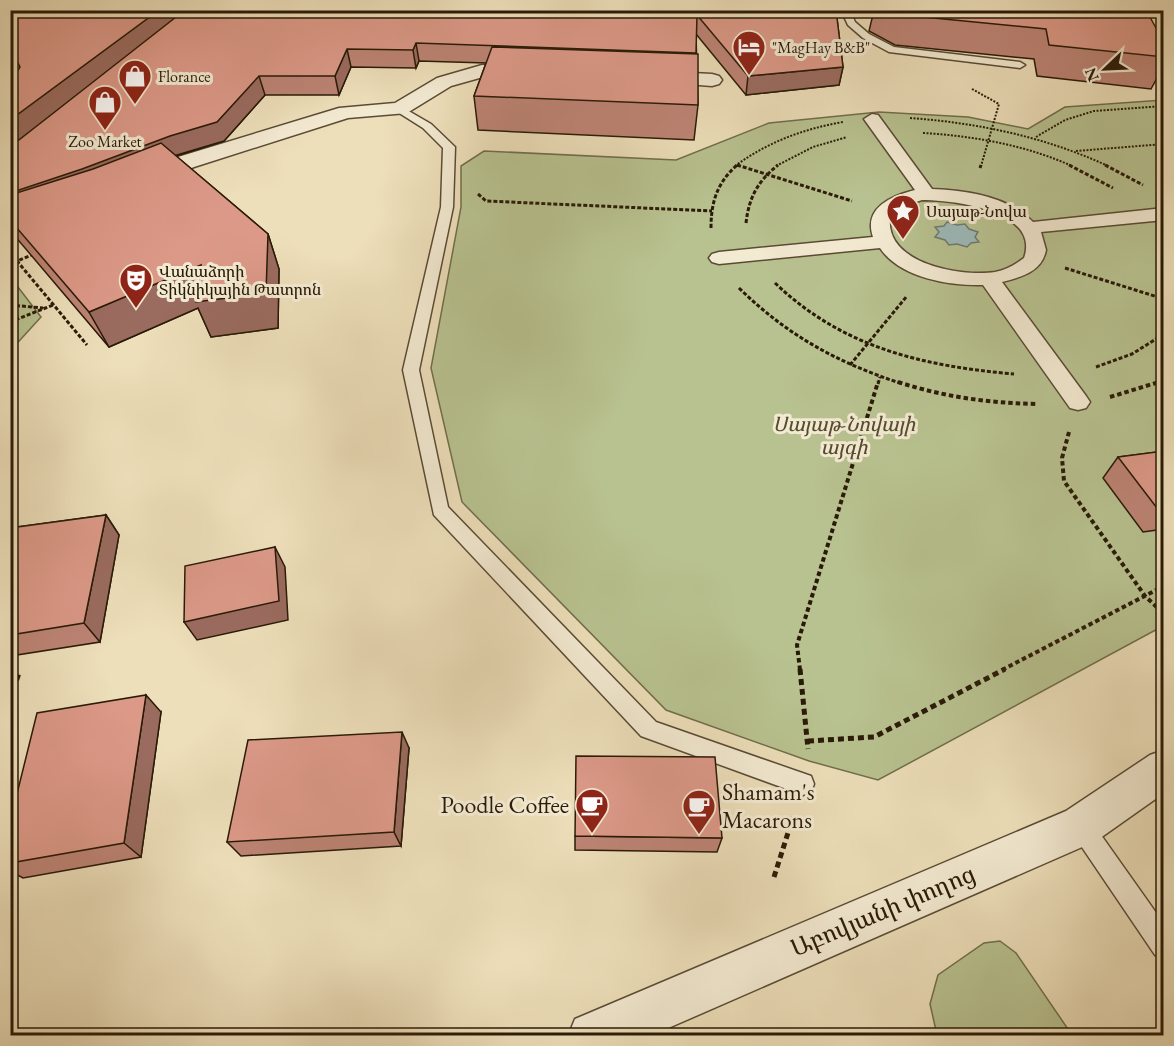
<svg xmlns="http://www.w3.org/2000/svg" width="1174" height="1046" font-family="'EB Garamond','Noto Serif Armenian',serif">
  <style>
    .green { fill: #b8c290; stroke: #706e4c; stroke-width: 1.5 }
    .water { fill: #9cbab9; stroke: #6e7a72; stroke-width: 1.5 }
    .lines { fill: none; stroke-linecap: round; stroke-linejoin: round }
    .service-casing { stroke: #5a4b34; stroke-width: 3 }
    .pedestrian-casing { stroke: #5a4b34; stroke-width: 3 }
    .minor-casing { stroke: #5a4b34; stroke-width: 3 }
    .tertiary-casing { stroke: #5a4b34; stroke-width: 3 }
    .path-far3 { stroke: #291a07; stroke-width: 2; stroke-dasharray: 2 1.5; stroke-linecap: butt }
    .path-far2 { stroke: #291a07; stroke-width: 3; stroke-dasharray: 4 2; stroke-linecap: butt }
    .path-far1 { stroke: #291a07; stroke-width: 4; stroke-dasharray: 4.5 3; stroke-linecap: butt }
    .path { stroke: #291a07; stroke-width: 5; stroke-dasharray: 6 4; stroke-linecap: butt }
    .service { fill: #f3ead2; fill-rule: evenodd }
    .pedestrian { fill: #f3ead2; fill-rule: evenodd }
    .minor { fill: #f3ead2; fill-rule: evenodd }
    .tertiary { fill: #f3ead2; fill-rule: evenodd }
    .wall { fill: #bd8475; stroke: #291a07; stroke-width: 1.5 }
    .shaded-wall { fill: #9a6b5f; stroke: #291a07; stroke-width: 1.5 }
    .building { fill: #dc9988; stroke: #291a07; stroke-width: 1.5 }
    .labels { text-anchor: middle; stroke-width: 6; stroke-linejoin: round; paint-order: stroke }
    .far-poi-label { font-size: 16px; fill: #291a07; stroke: #f3ead2; text-anchor: start }
    .park-label { font-size: 20px; font-style: italic; fill: #544c30; stroke: #f3ead2 }
    .near-poi-label { font-size: 24px; fill: #291a07; stroke: #f3ead2; text-anchor: start }
    .near-street-label { font-size: 24px; fill: #291a07; stroke: #f3ead2 }
  </style>
  <rect width="100%" height="100%" fill="#eddfba"/>
  <filter id="stains"><feTurbulence type="fractalNoise" baseFrequency=".00333" numOctaves="4"/><feColorMatrix values="0 0 0 0 .2 0 0 0 0 .09 0 0 0 0 .02 0 0 0 .5 -.17"/></filter>
  <radialGradient id="worn" r=".72"><stop offset=".6" stop-color="#630" stop-opacity="0"/><stop offset="1" stop-color="#630" stop-opacity=".3"/></radialGradient>
  <path class="green" d="M1163 100V626L878 780 809 761 666 710 462 502 431 368 461 207V166L484 151 676 160 769 123 879 112 968 117 1028 129 1065 107Z
    M11 278 41 317 11 350H10Z
    M1000 941 1016 953 1072 1035H937L930 1004 938 975 984 943Z"/>
  <path class="water" d="M947 222 957 225 965 224 969 229 978 232 975 237 979 242 971 243 967 247 957 244 949 245 945 240 935 237 939 232 935 227 944 226Z"/>
  <g class="lines">
    <defs>
      <path id="service" d="M841 10H850L855 22 869 34 894 47 1020 62 1025 65 1020 68 889 52 863 38 848 25Z
        M400 106 431 124 455 147 453 207 419 370 448 507 656 722 811 776 814 784 811 792 803 795 641 736 434 515 403 370 441 207 443 148 423 128 396 111V107Z
        M1081 814 1089 818 1164 924V958L1155 955 1073 834 1069 826 1073 818Z"/>
      <path id="pedestrian" d="M872 114 878 115 932 189C966 190 1009 197 1033 222L1164 208V220L1041 232 1046 250C1042 272 1021 277 1002 282L1086 396 1090 402 1086 408 1078 410 1070 408 983 285C950 286 900 278 880 248L719 264 712 262 709 258 712 254 719 252 873 237C863 208 891 196 915 190L864 119ZM922 200C952 200 1041 210 1024 258 1016 264 1006 270 995 272 961 277 885 264 890 218L904 206Z"/>
      <path id="minor" d="M482 65 529 67 536 69 538 73 536 77 529 79 483 77 451 86 407 113 348 118 194 167 150 185 142 187 134 185 131 180 134 175 178 157 339 108 395 103 437 78Z
        M652 71 712 74 719 76 722 80 719 84 712 86 645 81 643 77 645 73Z"/>
      <path id="tertiary" d="M1164 750V793L1096 841 650 1036H568L575 1019 1066 811 1150 755Z"/>
    </defs>
    <use href="#service" class="service-casing"/>
    <use href="#pedestrian" class="pedestrian-casing"/>
    <use href="#minor" class="minor-casing"/>
    <use href="#tertiary" class="tertiary-casing"/>
    <path class="path-far3" d="M972 89 999 104 981 166
      M910 118C979 123 1045 137 1108 166
      M923 133C974 136 1025 145 1072 166
      M1036 137 1065 120 1094 111 1164 106
      M1076 151 1164 144
      M737 165 741 166
      M735 166C768 142 803 129 843 122
      M776 166 813 147 847 137"/>
    <path class="path-far2" d="M737 165 852 201
      M1069 165 1113 188
      M1105 165 1143 185
      M980 168 981 165
      M478 194 486 201 712 211
      M746 223C749 197 758 181 778 165
      M711 228C711 202 717 183 737 165
      M34 254 17 261 87 345
      M1065 268 1164 299
      M775 283C843 348 923 366 1014 374
      M739 288C788 336 838 363 903 384
      M10 305 43 308
      M10 322 53 305
      M850 365 907 296
      M1096 367 1132 354 1164 334
      M878 384 880 377
      M1154 384 1164 381"/>
    <path class="path-far1" d="M898 382C944 397 989 403 1037 404
      M1110 397 1159 382
      M1069 432 1062 458 1064 481 1145 596 1164 614
      M800 670 797 645 878 382
      M1002 670 1164 586"/>
    <path class="path" d="M800 669 808 749
      M10 699 19 673
      M808 741 874 737 1005 669
      M774 877 793 817"/>
    <use href="#service" class="service"/>
    <use href="#pedestrian" class="pedestrian"/>
    <use href="#minor" class="minor"/>
    <use href="#tertiary" class="tertiary"/>
  </g>
  <path class="wall" d="M10 10H836L843 67 839 85 746 95 696 34 698 105 694 140 478 130 474 96 486 63 419 61 416 68 351 67 339 95H265L224 141 176 156 268 234 279 269 278 328 211 337 198 308 109 347 14 235 10 229Z
    M874 10H1146L1164 48V65L1151 89 1037 76 1034 59 895 45 869 31Z
    M1164 451V529L1143 532 1103 478 1118 457Z
    M106 515 119 535 100 642 10 656V528Z
    M161 712 141 857 23 878 10 871V822Z
    M409 748 401 846 241 856 227 842Z
    M575 836 722 838 717 852 575 850Z"/>
  <path class="shaded-wall" d="M159 10H187L10 147V120Z
    M416 43 419 61 416 68 413 50Z
    M347 49 351 67 339 95 335 76Z
    M843 67 839 85 746 95 748 76Z
    M259 76 265 95 224 141 177 155 91 189 10 216V193Z
    M268 234 279 269 278 328 211 337 198 308 109 347 89 312Z
    M106 515 119 535 100 642 84 623Z
    M275 547 285 567 288 620 197 640 184 622Z
    M146 695 161 712 141 857 124 843Z
    M402 732 409 748 401 846 394 832Z"/>
  <path class="building" d="M10 10H159L10 120V73L17 72 20 67 17 61H10Z
    M185 10H836L843 67 748 76 697 15 696 53 416 43 413 50 347 49 335 76H259L217 122 170 136 82 169 10 193V147Z
    M894 10H1146L1156 28 1164 48V57L1049 45 1046 29 903 15Z
    M492 47 698 54V105L474 96Z
    M161 143 268 234 266 293 196 302 201 265 89 312 10 220V195L93 169Z
    M1164 451V511L1160 512 1118 457Z
    M106 515 84 623 10 635V528Z
    M275 547 279 601 184 622 185 566Z
    M146 695 124 843 10 863V822L37 713Z
    M402 732 394 832 227 842 248 740Z
    M576 756 715 757 722 838 575 836Z"/>
  <defs>
    <symbol id="hotel-pin" viewBox="-11 -11 22 30"><path d="M0 17L-7.5 6A9.5 9.5 0 1 1 7.5 6Z" fill="#8f2418" stroke="#f3ead2"/><path d="M-6-4.5h1.5V1H6V5H4.5V3h-9V5H-6ZM-4 0a1.8 1.8 0 1 1 3.6 0ZM.5 0V-2.5h3Q6-2.5 6 0Z" fill="#fff"/></symbol>
    <symbol id="shop-pin" viewBox="-11 -11 22 30"><path d="M0 17L-7.5 6A9.5 9.5 0 1 1 7.5 6Z" fill="#8f2418" stroke="#f3ead2"/><path d="M-5-2.5h2.3a2.7 3.5 0 0 1 5.4 0H5L5.5 6h-11ZM-1.5-2.5h3a1.5 2.3 0 0 0-3 0Z" fill="#fff"/></symbol>
    <symbol id="sight-pin" viewBox="-11 -11 22 30"><path d="M0 17L-7.5 6A9.5 9.5 0 1 1 7.5 6Z" fill="#8f2418" stroke="#f3ead2"/><path d="M0-6L1.8-2.2L6-1.7L2.9 1.2L3.7 5.4L0 3.3L-3.7 5.4L-2.9 1.2L-6-1.7L-1.8-2.2Z" fill="#fff"/></symbol>
    <symbol id="theatre-pin" viewBox="-11 -11 22 30"><path d="M0 17L-7.5 6A9.5 9.5 0 1 1 7.5 6Z" fill="#8f2418" stroke="#f3ead2"/><path d="M-5-5.5Q0-4 5-5.5V0Q5 5 0 6Q-5 5-5 0ZM-3.3-2.5H-1v1.5H-3.3ZM1-2.5H3.3v1.5H1ZM-2.8 1Q0 5.5 2.8 1Z" fill="#fff"/></symbol>
    <symbol id="cafe-pin" viewBox="-11 -11 22 30"><path d="M0 17L-7.5 6A9.5 9.5 0 1 1 7.5 6Z" fill="#8f2418" stroke="#f3ead2"/><path d="M-5.5-4.5H6V0H3Q3 3.5 0 3.5H-2.5Q-5.5 3.5-5.5 0ZM3-3.2v2h1.7v-2ZM-6 4.5H4V6H-6Z" fill="#fff"/></symbol>
  </defs>
  <g fill-rule="evenodd">
    <use href="#hotel-pin" x="730" y="28" width="38" height="52"/>
    <use href="#shop-pin" x="116" y="57" width="38" height="52"/>
    <use href="#shop-pin" x="86" y="83" width="38" height="52"/>
    <use href="#sight-pin" x="884" y="192" width="38" height="52"/>
    <use href="#theatre-pin" x="117" y="261" width="38" height="52"/>
    <use href="#cafe-pin" x="573" y="786" width="38" height="52"/>
    <use href="#cafe-pin" x="680" y="787" width="38" height="52"/>
  </g>
  <g class="labels">
    <g class="far-poi-label">
      <text x="772" y="53">"MagHay B&amp;B"</text>
      <text x="158" y="82">Florance</text>
      <text x="105" y="147" text-anchor="middle">Zoo Market</text>
      <text x="926" y="217">Սայաթ-Նովա</text>
      <text x="159" y="277">Վանաձորի<tspan x="159" dy="18">Տիկնիկային Թատրոն</tspan></text>
    </g>
    <g class="park-label">
      <text x="844" y="431">Սայաթ-Նովայի<tspan x="844" dy="23">այգի</tspan></text>
    </g>
    <g class="near-poi-label">
      <text x="722" y="800">Shamam's<tspan x="722" dy="28">Macarons</tspan></text>
      <text x="569" y="813" text-anchor="end">Poodle Coffee</text>
    </g>
    <g class="near-street-label">
      <text transform="translate(883 911) rotate(-23)" y="8">Աբովյանի փողոց</text>
    </g>
  </g>
  <rect width="1174" height="1046" fill="none" stroke="#eddfba" stroke-width="36"/>
  <rect x="12" y="12" width="1150" height="1022" fill="none" stroke="#291a07" stroke-width="3"/>
  <rect x="18" y="18" width="1138" height="1010" fill="none" stroke="#291a07" stroke-width="1.5"/>
  <g transform="translate(1105 69) rotate(247)" stroke="#f3ead2" stroke-width="4.5" paint-order="stroke">
  <path d="M0-4.5L10 22L0 15L-10 22Z" fill="#291a07"/>
  <text y="-9" font-size="16" font-weight="bold" text-anchor="middle" fill="#291a07">N</text>
  </g>
  <rect width="100%" height="100%" filter="url(#stains)"/>
  <rect width="100%" height="100%" fill="url(#worn)"/>
</svg>
